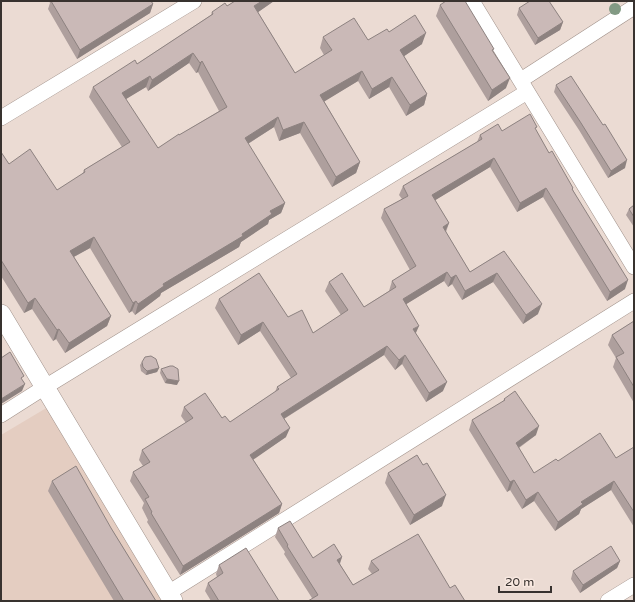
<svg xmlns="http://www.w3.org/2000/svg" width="635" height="602" font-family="'Varela Round',sans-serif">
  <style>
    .built { fill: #e4cdc1 }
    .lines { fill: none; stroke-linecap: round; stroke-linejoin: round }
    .minor-casing { stroke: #a2938c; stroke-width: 16 }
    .tertiary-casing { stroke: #a2938c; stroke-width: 20 }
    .minor { stroke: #fff; stroke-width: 15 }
    .tertiary { stroke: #fff; stroke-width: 19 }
    .tree { fill: #829a84 }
    .wall { fill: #ae9f9d; fill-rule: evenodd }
    .shaded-wall { fill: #8d8280 }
    .building { fill: #cab9b7; stroke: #8d8280; fill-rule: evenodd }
  </style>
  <rect width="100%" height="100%" fill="#ebdbd3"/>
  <path class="built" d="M48 407 163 601H1V435Z"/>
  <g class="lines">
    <defs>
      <path id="minor" d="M472 1 634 267
        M521 80 634 7
        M1 118 194 1
        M1 415 45 387 527 92
        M168 593 634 301
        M608 601 634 585"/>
      <path id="tertiary" d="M1 314 173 601"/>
    </defs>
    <use href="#minor" class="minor-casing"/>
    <use href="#tertiary" class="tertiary-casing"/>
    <use href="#minor" class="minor"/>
    <use href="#tertiary" class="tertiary"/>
  </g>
  <circle class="tree" cx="615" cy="9" r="6"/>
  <path class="wall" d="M49 1H151L153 4 150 13 77 59 48 9 50 3Z
    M235 1H274L258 12 295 73 324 55 320 48 323 37 368 40 389 32 422 44 404 56 427 94 424 105 406 116 389 87 369 99 358 81 324 101 360 162 356 173 332 187 300 133 279 141 274 127 248 144 285 203 281 213 269 220 268 224 241 242 239 247 161 293 160 296 135 315 132 311 129 313 90 248 74 257 111 316 107 326 65 353 56 339 53 341 32 309 24 313 1 276V152L9 164 57 190 82 175 84 170 122 147 89 97 93 87 137 64 211 15 212 12 227 6ZM189 63 196 73 198 72 219 111 158 148 125 99 146 87 148 91Z
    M440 5 493 52 506 88 488 101 436 16Z
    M519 8 563 22 560 30 535 45 517 15Z
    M556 85 625 168 608 178 579 130 554 92Z
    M502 131H536L549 153 573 188V190L625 289 607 301 543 197 517 212 490 167 435 200 449 223 446 232 470 272 504 251 538 314 523 324 493 282 462 300 452 284 448 287 444 281 406 304 416 334 443 391 426 402 402 364 395 370 384 355 284 419 286 437 253 459 282 504 279 513 180 575 147 522 148 520 142 508 144 503 130 481 133 472 143 466 139 460 142 450 186 423 181 416 184 407 222 418 230 422 275 392 277 387 291 378 260 331 238 345 215 308 219 299 288 317 313 333 341 315 325 291 329 282 364 307 389 291 392 281 410 270 381 218 384 209 402 199 399 195 403 186 477 142 480 135Z
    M634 205V227L626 215 629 209Z
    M634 321V403L613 367 616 358 608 345 612 335Z
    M142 362 159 368 157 372 146 375 141 371 140 365Z
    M161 369 177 385 165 383 160 373Z
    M504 399 536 435 519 448 534 473 558 461 616 458 634 447V527L611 490 581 509 579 514 555 531 534 501 522 509 510 490 507 492 469 430 472 420 503 402Z
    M388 473 442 506 410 525 385 483Z
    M52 481 111 528 156 601H114L48 491Z
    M278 528 313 558 342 557 340 564 353 585 372 574 368 569 371 561 450 588 465 601 312 598 284 554 285 552 275 537Z
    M620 561 617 568 580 593 571 579 573 571Z
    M219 565 279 601H211L205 591 208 583 217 577 216 574Z"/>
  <path class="shaded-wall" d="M262 1H274L251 17 254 6Z
    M153 4 150 13 77 59 80 50Z
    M563 22 560 30 535 45 538 38Z
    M426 33 422 44 397 61 400 50Z
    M193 53 189 63 148 91 152 80Z
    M202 61 198 72 196 73 200 63Z
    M362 71 358 81 317 106 320 95Z
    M150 76 146 87 118 104 122 93Z
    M392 77 389 87 369 99 372 89Z
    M510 78 506 88 488 101 492 90Z
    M427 94 424 105 406 116 410 105Z
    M278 117 274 127 241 148 245 138Z
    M304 122 300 133 279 141 283 130Z
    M494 158 490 167 429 204 432 195Z
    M627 160 625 168 608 178 611 171Z
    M360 162 356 173 332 187 336 177Z
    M546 188 543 197 517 212 520 203Z
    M285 203 281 213 269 220 268 224 241 242 239 247 161 293 160 296 135 315 138 304 163 284 242 234 270 211Z
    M449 223 445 232 443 227Z
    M94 237 90 248 66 261 70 251Z
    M447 272 444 281 400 308 403 299Z
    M497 273 493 282 462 300 465 291Z
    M456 275 452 284 448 287 451 278Z
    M628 280 625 289 607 301 610 292Z
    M35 298 32 309 24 313 28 303Z
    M136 301 132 311 129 313 133 303Z
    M542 304 538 314 523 324 526 315Z
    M111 316 107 326 65 353 69 343Z
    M263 322 260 331 238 345 241 335Z
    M419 326 415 335 413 329Z
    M59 329 56 339 53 341 57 330Z
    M387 346 384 355 277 423 281 414Z
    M405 355 402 364 395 370 399 360Z
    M159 368 157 372 146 375 147 371Z
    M167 379 179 381 177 385 165 383Z
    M447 382 443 391 426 402 429 393Z
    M25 384 22 391 1 404V399Z
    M539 426 536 435 512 452 516 443Z
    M290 428 286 437 247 464 250 455Z
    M514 480 510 490 507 492 510 482Z
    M614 481 611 490 581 509 579 514 555 531 558 522 581 502Z
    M538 492 534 501 522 509 526 500Z
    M446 495 442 506 410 525 414 515Z
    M282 504 279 513 180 575 183 566Z
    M342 557 339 565 337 560Z
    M620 561 617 568 580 593 583 585Z"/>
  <path class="building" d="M51 1H151L153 4 80 50Z
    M235 1H262L254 6 295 73 332 50 323 37 354 18 368 40 387 29 389 32 415 15 426 33 400 50 427 94 410 105 392 77 372 89 362 71 320 95 360 162 336 177 304 122 283 130 278 117 245 138 285 203 270 211 272 214 242 234 243 236 163 284 164 286 138 304 136 301 133 303 94 237 70 251 111 316 69 343 59 329 57 330 35 298 28 303 1 260V152L9 164 30 149 57 190 85 172 84 170 130 142 93 87 135 60 137 64 213 14 212 12 225 3 227 6ZM193 53 200 63 202 61 227 107 179 135V134L158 148 122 93 150 76 152 80Z
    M446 1H465L494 49 492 50 510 78 492 90 440 5Z
    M530 1H549L563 22 538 38 519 8Z
    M571 76 603 125 605 124 627 160 611 171 581 123 556 85Z
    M530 114 537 127 535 128 549 153 552 151 573 188 572 189 628 280 610 292 546 188 520 203 494 158 432 195 449 223 443 227 470 272 504 251 542 304 526 315 497 273 465 291 456 275 451 278 447 272 403 299 419 326 413 329 447 382 429 393 405 355 399 360 387 346 281 414 290 428 250 455 282 504 183 566 151 513 152 512 145 499 149 497 133 472 150 462 142 450 193 418 184 407 205 393 222 418 225 416 230 422 279 389 277 387 297 374 263 322 241 335 219 299 259 273 288 317 302 310 313 333 348 310 329 282 342 273 364 307 396 287 392 281 416 266 384 209 408 196 403 186 482 139 480 135 498 124 502 131Z
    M634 205V217L629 209Z
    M634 321V387L616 357 624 353 612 335Z
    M10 352 24 376 21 378 25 384 1 399V358Z
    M151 356 156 359 159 368 147 371 143 367 142 362 145 357Z
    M170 366H173L178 369 179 381 167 379 161 369Z
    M515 391 539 426 516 443 534 473 556 459 558 461 600 433 616 458 634 447V512L614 481 581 502 583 504 558 522 538 492 526 500 514 480 510 482 472 420 505 400 504 399Z
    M417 455 423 465 427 463 446 495 414 515 388 473Z
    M76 466 111 528 156 601H124L52 481Z
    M290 521 313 558 334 544 342 557 337 560 353 585 379 570 371 561 418 534 450 588 455 585 465 601H308L318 595 287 546 288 545 278 528Z
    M611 546 620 561 583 585 573 571Z
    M246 548 279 601H219L208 583 223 573 219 565Z"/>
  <rect width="635" height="602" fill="none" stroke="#38322f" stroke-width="4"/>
  <path d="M499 586v6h52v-6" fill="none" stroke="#38322f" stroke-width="2"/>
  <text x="505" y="586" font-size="12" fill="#38322f" stroke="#f8e8e0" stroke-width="3" paint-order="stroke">20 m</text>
</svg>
